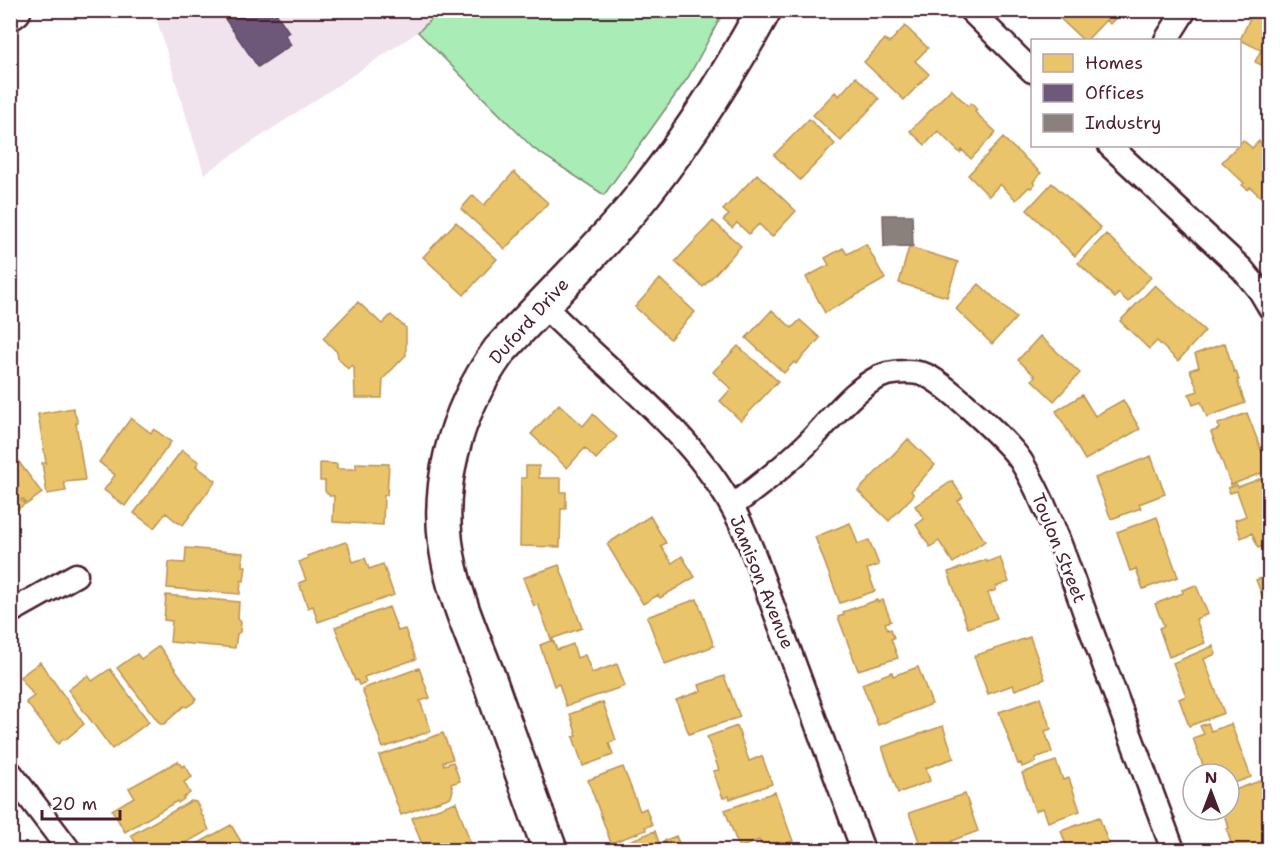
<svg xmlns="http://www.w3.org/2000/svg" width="1280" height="861" font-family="'Shantell Sans',sans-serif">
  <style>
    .built { fill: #f1e3ee }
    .green { fill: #aaecb5; stroke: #7a8670; stroke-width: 1.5 }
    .homes { fill: #e9c46a; stroke: #b99257; stroke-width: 1.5 }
    .offices { fill: #6d597a; stroke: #624862; stroke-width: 1.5 }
    .industry { fill: #8a817c; stroke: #776464; stroke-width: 1.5 }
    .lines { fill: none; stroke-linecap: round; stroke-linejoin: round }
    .street-casing { stroke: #4a1f2b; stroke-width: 27 }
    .secondary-casing { stroke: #4a1f2b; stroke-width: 38 }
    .primary-casing { stroke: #4a1f2b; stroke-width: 38 }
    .street { stroke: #fff; stroke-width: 22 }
    .secondary { stroke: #fff; stroke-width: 33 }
    .primary { stroke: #fff; stroke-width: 33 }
    .labels { text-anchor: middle; stroke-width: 6; stroke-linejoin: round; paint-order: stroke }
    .street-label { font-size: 18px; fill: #4a1f2b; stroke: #fff }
  </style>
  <rect width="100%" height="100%" fill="#fff"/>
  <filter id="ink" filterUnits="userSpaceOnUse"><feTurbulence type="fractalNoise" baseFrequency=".0167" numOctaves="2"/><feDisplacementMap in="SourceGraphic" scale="12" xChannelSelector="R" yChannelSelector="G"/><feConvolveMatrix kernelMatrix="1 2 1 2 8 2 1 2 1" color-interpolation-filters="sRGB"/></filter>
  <g filter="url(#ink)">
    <path class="built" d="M154 11H440L418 32 204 174Z"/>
    <path class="green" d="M440 11V10L724 11 689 76 604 195 534 149 418 32Z"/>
    <path class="homes" d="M1051 10H1122V11L1110 24 1106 20 1087 40H1083Z
      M1248 10H1270V69L1255 62 1261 50 1240 40 1250 18 1246 16Z
      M905 26 928 48 915 61 929 74 904 100 864 62 885 39 889 43Z
      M856 77 879 99 841 141 813 115 835 92 839 96Z
      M951 89 968 106 971 103 977 110 975 112 996 132 971 159 962 150 960 153 938 131 925 145 910 131Z
      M809 119 835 144 800 180 774 155Z
      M1003 138 1041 173 1033 182 1035 184 1031 188 1029 187 1016 200 1000 184 989 196 968 175Z
      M1243 140 1252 148 1259 141 1270 151V202L1268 204 1250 187 1248 190 1242 185 1244 183 1222 162Z
      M514 172 548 203 505 249 461 209 473 195 484 205Z
      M757 174 796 211 772 237 759 224 749 234 737 223 732 228 723 220 729 215 723 210Z
      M1052 183 1101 228 1075 256 1027 210Z
      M713 221 741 246 703 287 675 262Z
      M456 222 497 259 464 295 423 257Z
      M1106 234 1151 277 1128 302 1118 293 1115 298 1078 263Z
      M866 244 885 279 825 313 806 277 829 265 825 258 843 248 847 254Z
      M909 247 958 262 947 297 899 283Z
      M660 279 695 312 670 339 635 307Z
      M979 284 1016 318 992 344 956 309Z
      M1155 285 1205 331 1178 361 1157 341 1149 349 1120 321Z
      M358 302 382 324 391 315 406 328V355L383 379 382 398H355L354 367 352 365 348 369 338 358 337 352 323 338Z
      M772 310 792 328 800 320 820 338 796 364 794 362 784 373 746 338Z
      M1040 336 1080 373 1054 401 1032 380 1035 376 1018 360Z
      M1225 343 1234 372 1236 371 1239 380H1237L1245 403 1207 417 1201 402 1193 405 1189 394 1198 391 1190 370 1199 367 1195 354Z
      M738 346 778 381 741 421 720 401 731 389 713 372Z
      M1082 395 1095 416 1123 400 1140 429 1085 460 1056 411Z
      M559 404 583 426 593 414 617 437 596 459 585 448 567 468 531 434Z
      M73 408 78 423H76L85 480 64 482 66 491 47 494 42 463H46L38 414Z
      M1247 413 1269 470 1231 485 1211 432 1219 429 1218 424Z
      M131 418 151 433 154 429 171 442 125 506 104 490 115 475 99 462Z
      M908 439 935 465 911 491 914 495 889 521 858 491Z
      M10 450 42 493 27 504 23 499 21 500 25 504 11 514Z
      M182 450 199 462 196 466 216 481 183 525 177 522 166 513 154 528 134 513Z
      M1151 456 1165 494 1139 504 1141 508 1111 519 1095 478Z
      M320 463 337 464V469H356V463L389 464 387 495H384L383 525 333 522 334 496H330L325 491V481H320Z
      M526 466H539V478H561V492H566V509H561L560 547 520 546 521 478H526Z
      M1270 475V544L1258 548 1252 533 1241 538 1235 520 1246 516 1237 491 1230 493 1228 488 1237 485 1238 487Z
      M952 481 963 497 958 501 985 541 953 563 939 541 930 547 916 525 924 519 915 506Z
      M650 516 666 543 661 546 672 563 682 556 695 577 660 598 658 595 643 604 607 544Z
      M1157 517 1178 577 1143 589 1136 569 1130 571 1117 532Z
      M850 523 858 544 869 540 879 565 867 569 875 591 840 603 815 537Z
      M345 542 348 544 353 562 365 558 369 569 383 564 394 595 318 622 313 606 308 608 299 583 306 580 299 562 308 558 307 556Z
      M186 548 243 553 242 566H246L244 581H241L240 594 167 588 169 562 185 563Z
      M1000 557 1009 582 995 587 996 590 988 593 997 618 968 628 948 572 986 560 987 562Z
      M559 565 582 628 551 639 538 604 534 606 523 578Z
      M1270 575V613H1269L1256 580Z
      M1196 585 1208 614 1196 619 1205 643 1169 657 1159 628 1164 626 1155 604 1183 593 1182 590Z
      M166 595 239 602 238 619 241 622 240 632 237 634 235 648 170 642 172 621 164 620Z
      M697 599 714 646 665 664 647 617Z
      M877 600 878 602 883 600 891 621 885 623 888 630 891 629 894 638 891 639 898 658 858 670 838 617 844 615 843 612Z
      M389 607 398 631 405 629 416 659 364 677 366 682 359 685 357 680 355 681 335 627Z
      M1030 637 1045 679 1015 690 1013 685 988 694 974 656Z
      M553 640 557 650 573 644 577 658 585 655 592 673 617 664 625 686 566 706 559 684 554 686 540 645Z
      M159 646 196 698 194 702 187 707 184 706 164 724H160L117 668 137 654 141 659Z
      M1213 646 1216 654 1204 659 1224 713 1189 726 1179 699 1186 696 1173 663Z
      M40 662 84 724 65 740 64 739 58 744 26 702 34 696 20 677Z
      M918 667 932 704 878 725 862 684 892 672 893 676Z
      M419 668 430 698 420 701 431 731 383 748 362 689Z
      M110 669 149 722 112 749 68 690 88 675 92 681Z
      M724 676 740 717 689 734 676 700 701 691 699 685Z
      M1040 698 1051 729 1045 731 1052 752 1035 758 1036 762 1022 767 1021 763 1018 764 999 712Z
      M603 702 616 740 609 743 613 755 583 766 573 737 577 736 570 714Z
      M1208 723 1211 731 1231 724 1251 777 1229 785V774H1206L1193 738 1204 734 1200 726Z
      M737 726 749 761 762 756 772 784 730 799 729 796 723 798 713 771 719 770 707 737Z
      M943 726 954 758 926 768 930 781 898 793 882 747Z
      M443 733 453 759 443 762 444 765 453 762 460 781 451 784 453 790 451 797 401 815 379 756Z
      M178 761 182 767 185 765 192 777 184 782 190 793 183 798 184 799 178 803 177 801 125 832 112 810 134 797 129 788Z
      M1056 761 1063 780 1069 778 1080 811 1048 822 1043 808 1035 811 1022 773Z
      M623 767 640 811 646 808 652 825 645 827 646 830 611 843 588 780Z
      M1268 778 1270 784V827H1268L1270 847 1259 850H1233L1227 829 1229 828 1222 810H1229V792Z
      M775 792 793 841 767 850H763L759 840 739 848 725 810Z
      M965 794 978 831 951 841 952 845 937 850H922L909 813Z
      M191 801 196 802 201 811 200 814 203 816 209 830 173 850H163L161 847 155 850H140L131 835Z
      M456 802 473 850H424L412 818Z
      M1099 817 1111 850H1068L1061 831Z
      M231 825 246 850H186Z
      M655 831 659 843 676 836 682 850H615L613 847Z"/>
    <path class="offices" d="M228 10H269L273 16 276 13 289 32 285 35 291 45 258 67 225 19 223 13Z"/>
    <path class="industry" d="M883 215H912L913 246 884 247Z"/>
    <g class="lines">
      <defs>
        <path id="street" d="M970 10 1032 71
          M1166 40 1185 10
          M1110 146 1242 269 1260 291 1270 308
          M542 304C605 369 688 427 732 507 744 528 753 551 761 574L863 850
          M732 506C758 487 782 468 806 445 827 424 858 382 887 374 898 372 912 371 923 374 943 380 1009 443 1021 461 1050 509 1067 564 1086 616 1115 694 1144 772 1173 850
          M10 612 76 575
          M10 772 69 850"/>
        <path id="secondary" d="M550 850C529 793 509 736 489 679 475 642 458 605 450 567 432 492 455 412 499 351 542 304 588 260 630 211 681 150 725 81 764 10"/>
        <path id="primary" d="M10 13 14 10"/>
      </defs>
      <use href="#street" class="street-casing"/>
      <use href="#secondary" class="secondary-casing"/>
      <use href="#primary" class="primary-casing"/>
      <use href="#street" class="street"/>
      <use href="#secondary" class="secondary"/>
      <use href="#primary" class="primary"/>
    </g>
  </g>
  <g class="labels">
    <g class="street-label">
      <text transform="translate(529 321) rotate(-48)" y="6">Duford Drive</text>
      <text transform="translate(1059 548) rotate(68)" y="6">Toulon Street</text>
      <text transform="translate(762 582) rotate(68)" y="6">Jamison Avenue</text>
    </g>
  </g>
  <rect width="1280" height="861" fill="none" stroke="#fff" stroke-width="36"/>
  <rect x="18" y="18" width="1244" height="825" fill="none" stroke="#4a1f2b" stroke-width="2" filter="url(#ink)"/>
  <rect x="1031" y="39" width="210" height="108" fill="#ffffff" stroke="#b7a5aa" stroke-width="1.5"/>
  <rect x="1043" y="54" width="30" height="18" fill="#e9c46a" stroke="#b7a5aa" stroke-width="1.5"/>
  <text x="1085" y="69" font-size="18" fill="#4a1f2b">Homes</text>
  <rect x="1043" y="84" width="30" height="18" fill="#6d597a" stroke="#b7a5aa" stroke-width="1.5"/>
  <text x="1085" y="99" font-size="18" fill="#4a1f2b">Offices</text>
  <rect x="1043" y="114" width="30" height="18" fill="#8a817c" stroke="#b7a5aa" stroke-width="1.5"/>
  <text x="1085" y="129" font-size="18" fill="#4a1f2b">Industry</text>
  <g transform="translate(1211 792)"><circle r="28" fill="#ffffff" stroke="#b7a5aa" stroke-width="1.5"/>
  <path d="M0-4.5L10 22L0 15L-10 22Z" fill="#4a1f2b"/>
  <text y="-9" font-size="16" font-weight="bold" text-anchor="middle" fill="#4a1f2b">N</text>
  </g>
  <path d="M42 810v9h78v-9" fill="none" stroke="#4a1f2b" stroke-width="3"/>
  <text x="51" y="810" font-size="18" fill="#4a1f2b" stroke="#ffffff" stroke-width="4.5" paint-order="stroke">20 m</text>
</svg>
